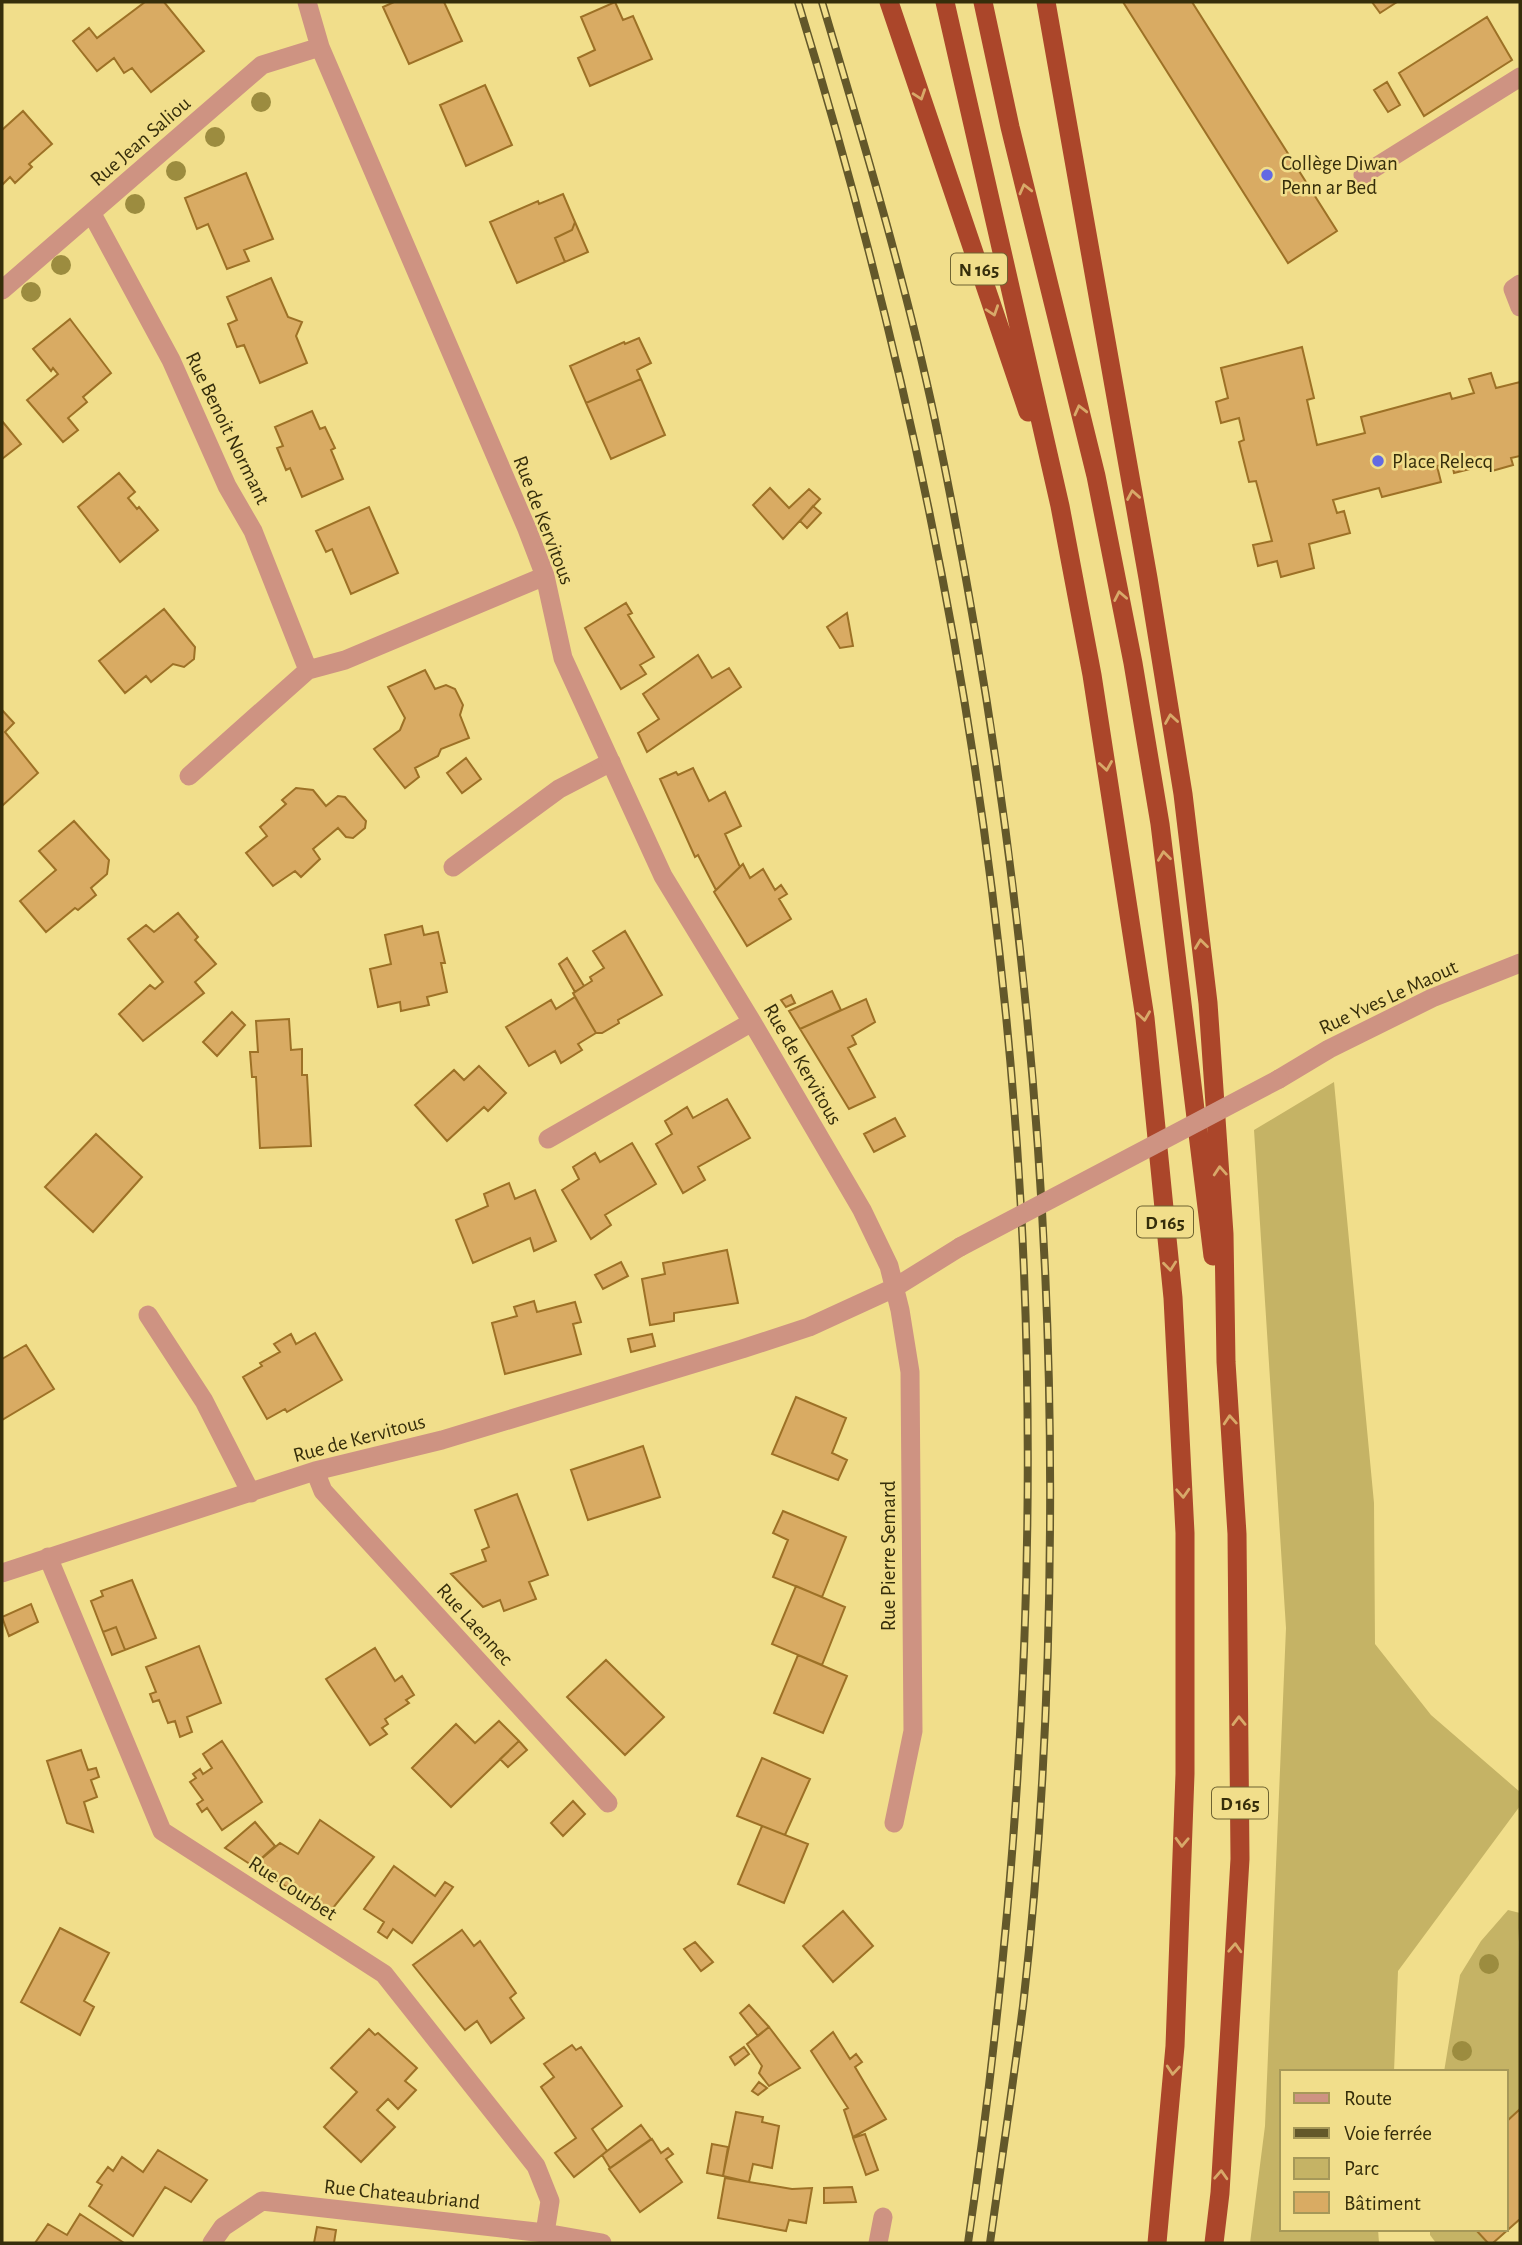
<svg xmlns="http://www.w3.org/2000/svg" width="1522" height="2245" font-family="'Alegreya Sans',sans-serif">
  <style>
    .green { fill: #c5b365 }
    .building { fill: #d9ab63; stroke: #9d7126; stroke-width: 2 }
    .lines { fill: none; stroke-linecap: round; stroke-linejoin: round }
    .service { stroke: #ce9382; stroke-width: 19 }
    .minor { stroke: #ce9382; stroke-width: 19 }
    .trunk { stroke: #ab462a; stroke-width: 19 }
    .rail-casing { stroke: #63582a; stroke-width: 8 }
    .rail { stroke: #f1de8b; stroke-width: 5; stroke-dasharray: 16; stroke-linecap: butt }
    .minor-bridge { stroke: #ce9382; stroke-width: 19 }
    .tree { fill: #9c8c3f }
    .oneway { stroke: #d8a969 }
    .poi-dot { fill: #636ae3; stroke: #f1de8b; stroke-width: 2.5 }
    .labels { text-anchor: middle; stroke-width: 5; stroke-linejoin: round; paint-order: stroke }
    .shield { fill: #f1de8b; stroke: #6e6331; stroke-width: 2 }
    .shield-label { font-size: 19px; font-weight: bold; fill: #362e0b }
    .street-label { font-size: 21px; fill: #362e0b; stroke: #f1de8b }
    .poi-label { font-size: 21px; fill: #362e0b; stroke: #f1de8b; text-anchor: start }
  </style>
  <rect width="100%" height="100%" fill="#f1de8b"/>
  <path class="green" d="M1334 1082 1374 1503 1375 1644 1431 1715 1520 1792V1806L1398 1971 1394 2072H1282V2229H1378L1379 2243H1250L1265 2126 1286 1628 1254 1130Z
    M1508 1910 1520 1913 1518 1942 1520 2109 1506 2122V2072H1444L1460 1975 1481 1941Z
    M1430 2229H1475L1488 2243H1436L1430 2235Z"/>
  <path class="building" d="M145 2H164L204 51 151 92 132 68 124 73 114 58 97 71 73 41 89 28 97 38Z
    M394 2H444L462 41 409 64 383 7Z
    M615 2 623 20 633 16 652 59 590 86 578 58 595 50 581 17Z
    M1123 2H1192L1337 231 1288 263Z
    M1372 2H1397L1380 13Z
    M1487 17 1512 60 1424 116 1399 73Z
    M1387 82 1400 105 1388 112 1374 90Z
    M485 85 512 145 466 166 440 105Z
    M23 111 52 144 29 164 32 167 15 183 10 177 2 185V130Z
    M246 173 273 239 244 250 249 261 227 269 208 224 197 229 185 198Z
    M563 194 575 222 572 230 555 238 565 262 517 283 490 222 538 201 539 204Z
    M575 222 588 252 565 262 555 238 572 230Z
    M271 278 288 317 302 322 296 336 307 363 260 383 244 345 237 347 228 324 237 320 227 297Z
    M70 319 111 373 83 397 87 402 68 418 78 430 63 442 27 400 58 374 53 368 51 371 33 349Z
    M639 338 651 363 637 370 641 379 586 403 570 366 624 342 625 344Z
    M1302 347 1314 398 1307 400 1317 445 1365 433 1361 417 1450 393 1452 399 1474 393 1469 379 1491 373 1496 388 1520 382V456L1511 458 1513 465 1492 471 1490 464 1454 473 1452 463 1437 466 1441 482 1382 497 1379 488 1333 500 1337 513 1344 511 1350 533 1309 544 1314 568 1281 577 1277 561 1258 566 1253 545 1272 541 1256 481 1249 482 1239 442 1244 440 1239 418 1221 423 1216 402 1228 398 1221 368Z
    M641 379 665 435 611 459 586 403Z
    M312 411 320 429 325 427 335 448 331 450 343 479 302 497 290 468 286 470 277 448 283 446 275 427Z
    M2 421 21 444 2 459Z
    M119 473 135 492 128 498 137 509 139 507 158 530 120 562 78 507Z
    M770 488 789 508 809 489 820 499 783 539 753 505Z
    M813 506 821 513 807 528 800 521Z
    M369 507 398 573 351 594 332 549 326 552 316 531Z
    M626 603 632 613 628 615 654 657 640 665 646 674 621 689 585 628Z
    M164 609 195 647 194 659 184 667 173 664 151 682 146 676 125 693 99 661Z
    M847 613 853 646 840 648 827 627Z
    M698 655 712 678 729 668 741 687 647 752 638 733 659 719 643 694Z
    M425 670 435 689 446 685 455 689 463 705 460 715 469 738 441 749 438 756 415 768 419 777 405 788 374 749 400 730 405 718 388 687Z
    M2 710 14 723 5 732 38 773 2 806Z
    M466 758 481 779 462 793 447 773Z
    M693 768 709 801 725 792 741 826 725 834 740 867 716 890 698 855 695 857 660 779 676 772 678 775Z
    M296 788 313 790 326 806 338 796 345 797 366 821 365 828 353 838 346 837 338 828 313 849 320 859 301 877 295 871 273 886 246 853 267 836 260 827 286 804 282 800Z
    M74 821 109 860 107 874 91 888 96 895 78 910 75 908 46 932 20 901 56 870 39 851Z
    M743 864 750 878 763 869 775 890 781 885 787 894 779 899 791 919 747 946 714 892Z
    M178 913 198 937 195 940 216 964 195 982 204 993 143 1041 119 1014 150 985 155 989 163 982 128 939 146 925 154 932Z
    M422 926 424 935 438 932 445 963H441L447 992 427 997 429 1005 401 1011 400 1002 378 1007 370 969 391 964 385 935Z
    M625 931 662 995 618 1020 619 1023 602 1033H596L573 993 592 981 590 977 604 968 593 951Z
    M567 958 584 986 575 992 559 964Z
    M832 991 841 1010 800 1029 789 1011Z
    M791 995 795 1003 786 1007 781 1000Z
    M575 997 596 1033 578 1044 582 1050 561 1063 555 1051 529 1066 506 1027 551 1000 556 1009Z
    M866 999 875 1022 852 1036 856 1044 848 1048 875 1097 849 1109 800 1029Z
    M232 1012 245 1025 217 1056 203 1042Z
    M289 1019 291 1050 302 1049V1075H307L311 1146 260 1148 256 1077H252L250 1052H258L256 1021Z
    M479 1066 506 1093 488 1111 484 1107 447 1141 415 1105 454 1070 464 1080Z
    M727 1099 750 1138 698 1167 705 1180 683 1193 656 1144 672 1134 665 1121 687 1107 693 1118Z
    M895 1118 905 1136 874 1152 864 1134Z
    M96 1134 142 1177 93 1232 45 1187Z
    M632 1143 656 1184 605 1215 611 1225 591 1239 562 1190 579 1179 573 1167 595 1153 600 1162Z
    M509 1183 515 1199 535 1190 556 1241 534 1251 530 1238 473 1263 456 1220 488 1206 484 1194Z
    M727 1250 738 1303 674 1313V1321L650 1325 642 1279 665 1274 663 1263Z
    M621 1262 628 1276 603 1289 595 1275Z
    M534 1301 537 1312 575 1302 581 1322 573 1324 581 1354 505 1374 492 1323 517 1316 514 1307Z
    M315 1333 342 1380 287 1412 285 1409 267 1419 243 1377 262 1366 260 1363 280 1352 274 1344 291 1334 296 1344Z
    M652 1334 655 1346 631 1352 628 1339Z
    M26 1345 54 1389 2 1420V1359Z
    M796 1397 846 1418 832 1453 847 1460 838 1480 772 1454Z
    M643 1446 660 1497 588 1520 571 1470Z
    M517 1494 548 1575 529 1582 536 1599 504 1611 500 1600 483 1607 451 1574 486 1561 482 1550 489 1547 475 1510Z
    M783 1511 846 1537 822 1597 773 1577 788 1540 773 1533Z
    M132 1580 156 1638 125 1650 116 1627 103 1632 91 1601 103 1596 101 1591Z
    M796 1586 845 1607 822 1665 772 1644Z
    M31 1604 38 1622 9 1636 2 1617Z
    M116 1627 125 1650 112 1655 103 1632Z
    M199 1646 221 1703 187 1717 192 1732 180 1737 175 1721 168 1723 159 1700 153 1702 150 1694 156 1692 146 1667Z
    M375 1648 395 1681 402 1676 414 1695 406 1700 409 1703 385 1719 388 1724 382 1728 387 1734 370 1745 326 1679Z
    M798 1655 847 1676 823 1733 774 1713Z
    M606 1660 664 1717 625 1755 567 1697Z
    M499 1721 519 1741 451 1807 412 1768 456 1724 475 1743Z
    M222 1741 262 1802 222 1830 207 1808 202 1812 197 1804 203 1800 190 1782 196 1778 193 1774 200 1769 203 1774 212 1768 203 1754Z
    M519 1741 527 1750 508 1767 500 1759Z
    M81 1750 88 1770 96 1768 99 1777 91 1780 97 1797 84 1802 93 1832 67 1823 47 1761Z
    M762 1758 810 1779 785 1835 737 1816Z
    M573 1801 585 1814 563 1836 551 1823Z
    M320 1820 374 1857 329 1913 253 1866 280 1843 298 1854Z
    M255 1822 275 1846 253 1866 225 1848Z
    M762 1826 808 1844 784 1903 738 1884Z
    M394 1866 435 1896 445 1882 453 1887 412 1943 393 1929 387 1938 378 1932 384 1922 364 1909Z
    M843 1911 873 1946 833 1982 803 1946Z
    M60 1928 109 1953 84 2001 94 2007 80 2035 21 2002Z
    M462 1930 474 1946 480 1941 516 1993 510 1998 524 2018 491 2043 477 2021 465 2030 413 1965Z
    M695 1942 713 1962 701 1971 684 1949Z
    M749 2005 769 2027 758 2036 740 2013Z
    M769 2027 800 2068 769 2086 759 2073 762 2066 747 2044Z
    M369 2029 375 2035 378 2033 417 2068 405 2081 416 2090 398 2109 388 2099 377 2110 395 2127 361 2162 324 2127 357 2092 331 2068Z
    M833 2032 850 2059 856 2054 862 2062 855 2067 886 2119 853 2137 844 2110 848 2108 811 2051Z
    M572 2045 576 2050 581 2047 622 2106 592 2129 607 2151 574 2177 555 2153 576 2138 541 2087 554 2077 544 2064Z
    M744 2047 749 2054 735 2065 730 2057Z
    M759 2082 767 2088 758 2095 752 2091Z
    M1520 2109V2219L1493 2243H1488L1475 2229H1506V2122Z
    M736 2112 763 2117 762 2122 779 2126 772 2168 753 2164 749 2182 723 2176Z
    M641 2125 651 2139 610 2168 602 2155Z
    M865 2134 878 2170 866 2175 853 2138Z
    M652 2139 661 2153 668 2148 673 2154 666 2159 682 2182 640 2212 609 2169Z
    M712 2144 728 2147 723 2176 707 2173Z
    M158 2150 207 2180 191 2202 165 2187 133 2236 89 2206 102 2185 97 2182 108 2167 113 2171 122 2157 143 2172Z
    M725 2178 792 2189 812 2188 806 2223 789 2220 786 2231 718 2218Z
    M852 2187 856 2202 824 2203V2188Z
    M80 2214 124 2243H35L48 2224 67 2235Z
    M317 2227 336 2230 334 2243H314Z"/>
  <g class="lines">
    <path class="service" d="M1363 175 1520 77
      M1520 284 1513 289 1520 307
      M453 867 559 789 611 762"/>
    <path class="minor" d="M307 2 320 47 527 529 545 576 563 658 663 876 752 1022 862 1210 889 1266 900 1310 910 1372 913 1731 894 1823
      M92 214 171 360 227 486 253 531 308 670
      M2 290 262 65 320 47
      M189 776 308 670 345 660 545 576
      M1279 1079 1329 1049 1432 998 1520 963
      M548 1139 752 1022
      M148 1315 204 1401 251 1493
      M315 1471 323 1491 608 1803
      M48 1557 162 1831 384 1974 536 2166 550 2201 545 2233
      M2 1573 315 1471 442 1440 742 1349 809 1327 894 1288 960 1247
      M212 2243 223 2227 262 2201 545 2233 602 2243
      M878 2243 883 2217"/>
    <path class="trunk" d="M889 2 1028 412
      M945 2 1060 506 1092 675 1145 1018 1173 1298 1185 1533V1774L1175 2046 1157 2243
      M983 2 1010 127 1096 476 1133 663 1160 824 1213 1256
      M1046 2 1148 578 1183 794 1208 1003 1224 1234 1226 1362 1237 1534 1240 1859 1220 2193 1214 2243"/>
    <defs>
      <path id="rail" d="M798 2C919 394 998 799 1021 1209 1040 1554 1018 1902 968 2243
        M822 2C863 140 905 279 935 420 1012 787 1053 1153 1050 1528 1049 1686 1041 1850 1023 2006 1013 2085 1001 2164 990 2243"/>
    </defs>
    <use href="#rail" class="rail-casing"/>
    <use href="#rail" class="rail"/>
    <path class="minor-bridge" d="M960 1247 1279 1079"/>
  </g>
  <g class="tree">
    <circle cx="261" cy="102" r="10"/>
    <circle cx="215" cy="137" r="10"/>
    <circle cx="176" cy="171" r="10"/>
    <circle cx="135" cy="204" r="10"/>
    <circle cx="61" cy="265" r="10"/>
    <circle cx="31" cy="292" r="10"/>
    <circle cx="1489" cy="1964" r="10"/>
    <circle cx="1462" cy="2051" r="10"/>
  </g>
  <defs><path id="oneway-chevron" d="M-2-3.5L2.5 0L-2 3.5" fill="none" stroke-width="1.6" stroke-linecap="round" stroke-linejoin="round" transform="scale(1.75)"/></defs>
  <g class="oneway">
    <use href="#oneway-chevron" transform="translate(920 95) rotate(71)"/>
    <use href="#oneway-chevron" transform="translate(1025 189) rotate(-104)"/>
    <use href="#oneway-chevron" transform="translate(993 311) rotate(71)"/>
    <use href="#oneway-chevron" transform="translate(1080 410) rotate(-104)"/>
    <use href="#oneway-chevron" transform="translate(1133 495) rotate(-100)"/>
    <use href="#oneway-chevron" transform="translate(1120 596) rotate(-101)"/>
    <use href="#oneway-chevron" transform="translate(1171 719) rotate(-99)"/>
    <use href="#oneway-chevron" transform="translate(1106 766) rotate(81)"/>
    <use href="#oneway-chevron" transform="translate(1164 856) rotate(-97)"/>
    <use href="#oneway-chevron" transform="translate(1201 944) rotate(-97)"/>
    <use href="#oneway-chevron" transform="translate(1144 1016) rotate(82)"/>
    <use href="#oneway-chevron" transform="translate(1220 1171) rotate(-94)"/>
    <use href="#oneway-chevron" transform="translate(1170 1266) rotate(84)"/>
    <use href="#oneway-chevron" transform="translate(1230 1420) rotate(-94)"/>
    <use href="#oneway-chevron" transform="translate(1183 1493) rotate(87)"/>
    <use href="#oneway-chevron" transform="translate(1239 1721) rotate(-91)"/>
    <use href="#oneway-chevron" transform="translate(1182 1842) rotate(92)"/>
    <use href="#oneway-chevron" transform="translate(1235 1948) rotate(-87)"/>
    <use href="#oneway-chevron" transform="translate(1173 2070) rotate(95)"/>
    <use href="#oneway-chevron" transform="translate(1221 2175) rotate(-87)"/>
  </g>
  <g class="poi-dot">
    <circle cx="1267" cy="175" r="7"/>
    <circle cx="1378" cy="461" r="7"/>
  </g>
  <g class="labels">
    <g class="shield">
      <rect x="951" y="253.5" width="56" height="31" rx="5"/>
      <rect x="1137" y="1206.5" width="56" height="31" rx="5"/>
      <rect x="1212" y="1787.5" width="56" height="31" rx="5"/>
    </g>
    <g class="shield-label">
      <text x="979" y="276">N 165</text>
      <text x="1165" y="1229">D 165</text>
      <text x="1240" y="1810">D 165</text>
    </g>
    <g class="street-label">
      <text transform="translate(140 141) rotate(-41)" y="7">Rue Jean Saliou</text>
      <text transform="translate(228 428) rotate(64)" y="7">Rue Benoit Normant</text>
      <text transform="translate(544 520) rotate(69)" y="7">Rue de Kervitous</text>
      <text transform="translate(1388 997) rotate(-25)" y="7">Rue Yves Le Maout</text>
      <text transform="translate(803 1064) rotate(60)" y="7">Rue de Kervitous</text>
      <text transform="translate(359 1438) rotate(-15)" y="7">Rue de Kervitous</text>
      <text transform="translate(888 1556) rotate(-90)" y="7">Rue Pierre Semard</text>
      <text transform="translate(475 1624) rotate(48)" y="7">Rue Laennec</text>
      <text transform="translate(293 1888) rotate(33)" y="7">Rue Courbet</text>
      <text transform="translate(402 2194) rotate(6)" y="7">Rue Chateaubriand</text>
    </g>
    <g class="poi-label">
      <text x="1281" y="170">Collège Diwan<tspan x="1281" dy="24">Penn ar Bed</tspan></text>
      <text x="1392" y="468">Place Relecq</text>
    </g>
  </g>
  <rect width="1522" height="2245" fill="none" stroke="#362e0b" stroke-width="7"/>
  <rect x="1280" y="2070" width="228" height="161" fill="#f1de8b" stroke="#a69858" stroke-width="2"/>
  <rect x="1294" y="2093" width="35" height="10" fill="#ce9382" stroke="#a69858" stroke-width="2"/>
  <text x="1344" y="2105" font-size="21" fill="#362e0b">Route</text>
  <rect x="1294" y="2128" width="35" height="10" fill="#63582a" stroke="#a69858" stroke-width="2"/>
  <text x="1344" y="2140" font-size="21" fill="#362e0b">Voie ferrée</text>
  <rect x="1294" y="2158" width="35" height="21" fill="#c5b365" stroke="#a69858" stroke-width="2"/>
  <text x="1344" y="2175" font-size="21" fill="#362e0b">Parc</text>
  <rect x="1294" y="2192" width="35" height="21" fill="#d9ab63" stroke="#a69858" stroke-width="2"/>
  <text x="1344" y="2210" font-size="21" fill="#362e0b">Bâtiment</text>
</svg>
